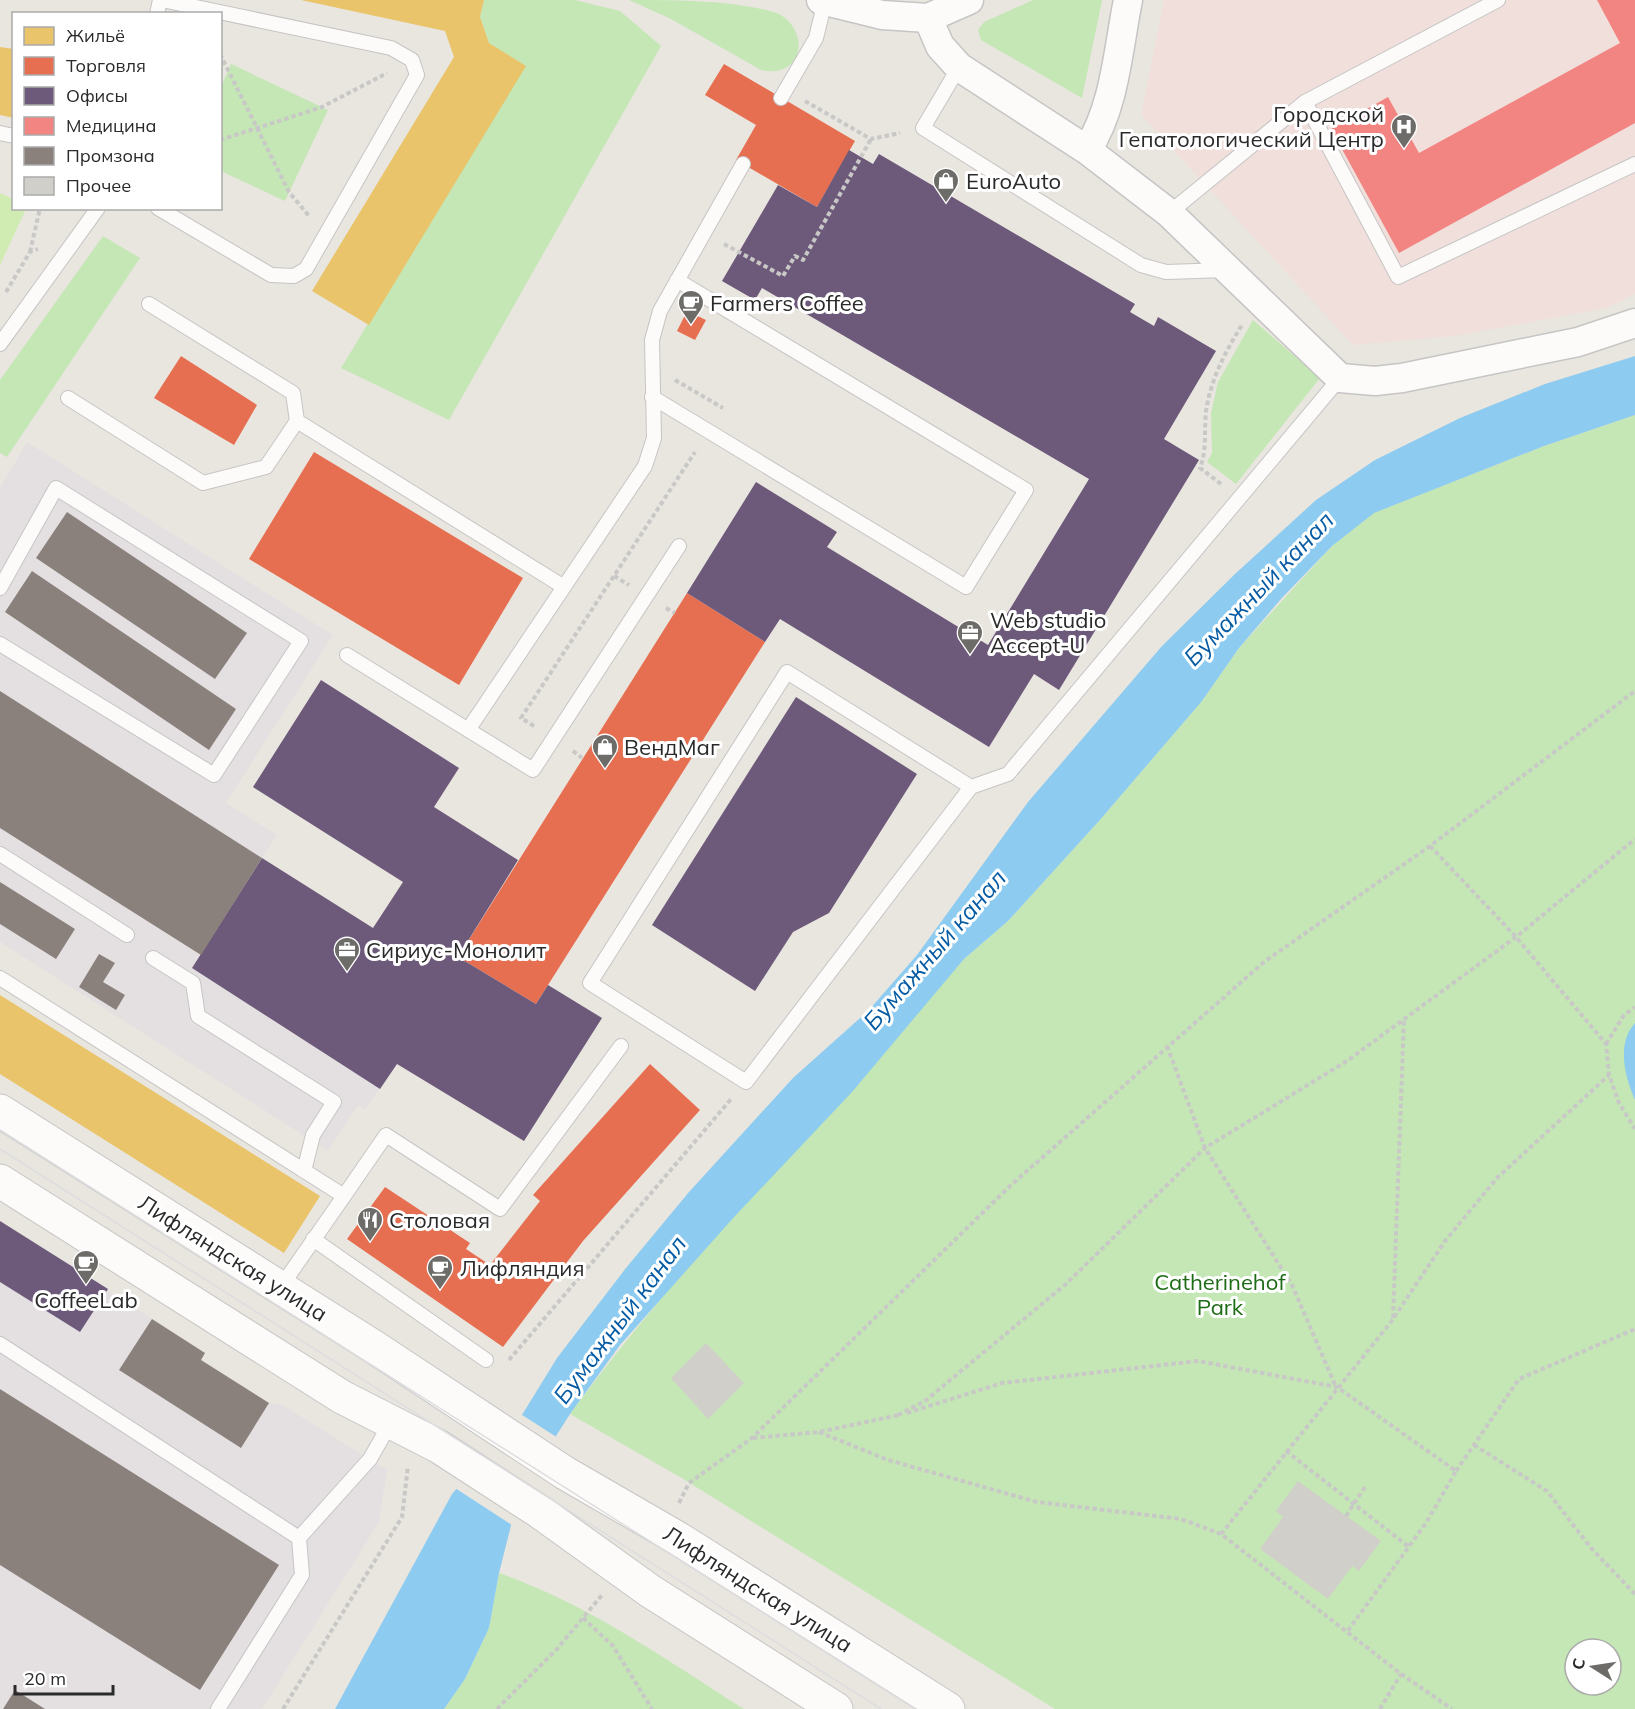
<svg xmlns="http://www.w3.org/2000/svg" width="1635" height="1709" font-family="Mulish,sans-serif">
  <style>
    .industrial { fill: #e4e0e2 }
    .medical { fill: #f0dfdb }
    .green { fill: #c4e7b5; fill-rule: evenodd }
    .pitch { fill: #d0ecb2 }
    .water { fill: #8dcbf0 }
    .pier { fill: #e9e6df }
    .homes { fill: #e9c46a }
    .shops { fill: #e76f51 }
    .offices { fill: #6d597a }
    .health { fill: #f28482 }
    .industry { fill: #8a817c }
    .building { fill: #d1cfca }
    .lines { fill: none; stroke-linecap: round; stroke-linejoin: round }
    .lane-casing { stroke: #c6c5c5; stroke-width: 16 }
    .street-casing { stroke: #c6c5c5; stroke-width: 31 }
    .secondary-casing { stroke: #c6c5c5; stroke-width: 35 }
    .path { stroke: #c8c8c7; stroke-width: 4; stroke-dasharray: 4.5 3; stroke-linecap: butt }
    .lane { stroke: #fcfbfa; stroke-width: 14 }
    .street { stroke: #fcfbfa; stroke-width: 28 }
    .secondary { stroke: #fcfbfa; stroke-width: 33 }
    .tram { stroke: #dddddf; stroke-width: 1.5 }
    .labels { text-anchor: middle; stroke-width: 6; stroke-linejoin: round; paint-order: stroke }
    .poi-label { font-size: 22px; fill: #2a2a2a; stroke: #fff; text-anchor: start }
    .street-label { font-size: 22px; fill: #2a2a2a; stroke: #fff }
    .park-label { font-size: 22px; fill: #1d6c15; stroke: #fff }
    .water-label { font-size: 24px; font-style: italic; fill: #045ba4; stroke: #fff }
  </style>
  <rect width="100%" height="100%" fill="#e9e6df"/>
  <path class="industrial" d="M27 442 333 635 226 803 277 835 192 968 380 1089 365 1109 358 1105 328 1151 0 942V488Z
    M0 1221 205 1353 201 1360 269 1403 281 1404 387 1470 379 1522 262 1709H0Z"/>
  <path class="medical" d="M1164 0H1635V294L1607 308 1455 336 1353 345 1141 115Z"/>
  <path class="green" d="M484 0H575L620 11 661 46 449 420 341 368 525 66 489 43 480 17Z
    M629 0C674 0 740 0 779 14 811 32 803 79 761 70L671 19Z
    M1033 0H1102L1082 98 981 40 978 30 984 22Z
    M231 64 328 110 285 201 221 171V87Z
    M103 236 140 258 7 457 0 453V380Z
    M1253 320 1320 378 1236 484 1207 462 1212 453 1211 413 1218 382Z
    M1635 415V1709H1055L680 1477 570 1414C689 1253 832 1110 964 959L1008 921 1099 821 1202 701 1239 648 1332 546 1373 513 1544 446ZM1575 1649H1611V1685H1575Z
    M499 1573C588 1604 665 1659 744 1709H444L465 1679 489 1628Z"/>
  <path class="pitch" d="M0 193 13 199 14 208 26 209 0 265Z"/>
  <path class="water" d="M1635 356V415L1544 446 1374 513 1332 546 1281 599 1239 648 1202 701 1099 821 1008 921 964 959 852 1092 735 1216 620 1345 570 1414 519 1494 499 1573 489 1628 465 1679 444 1709H335L452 1494 522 1415 557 1358 626 1268 689 1192 793 1078 869 1010 917 955 1028 802 1162 646 1236 573 1316 500 1375 460 1460 418 1545 384Z
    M1635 1023V1100C1625 1077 1616 1044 1635 1023Z"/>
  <path class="pier" d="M519 1413 558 1438 522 1495 515 1527 455 1488Z"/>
  <path class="homes" d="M301 0H484L480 17 489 43 526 66 369 325 312 291 454 57 445 31Z
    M0 47 14 49V118L0 115Z
    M0 995 320 1196 284 1253 0 1074Z"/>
  <path class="shops" d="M724 64 855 141 817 207 736 160 756 125 705 95Z
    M687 311 706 320 695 340 677 331Z
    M181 356 257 405 234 445 154 398Z
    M314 452 523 578 459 685 249 559Z
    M687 593 765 642 536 1004 458 957Z
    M650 1064 700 1110 583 1241 503 1347 347 1239 385 1187 470 1243 466 1249 490 1265 540 1201 533 1195Z"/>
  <path class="offices" d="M849 150 873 164 879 154 1135 304 1130 312 1154 326 1158 317 1216 351 1164 439 1199 460 1059 690 1034 674 989 747 780 619 765 642 687 593 756 482 837 532 827 547 988 645 1089 479 762 288 755 300 722 281 778 185 817 207Z
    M321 680 459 768 434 807 518 860 458 957 536 1004 548 985 602 1018 524 1141 397 1064 380 1089 192 968 262 858 373 928 403 882 253 787Z
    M796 697 917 774 829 913 793 932 755 991 652 925Z
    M0 1221 108 1289 80 1332 0 1282Z"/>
  <path class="health" d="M1597 0H1635V123L1399 253 1331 129 1388 97 1419 153 1620 43Z"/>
  <path class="industry" d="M67 512 247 633 215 679 36 558Z
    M32 571 236 709 209 750 5 612Z
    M0 691 262 858 201 955 0 828Z
    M0 882 75 929 56 959 0 924Z
    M99 954 115 963 103 982 125 995 116 1010 79 987Z
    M152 1319 205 1353 201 1360 269 1403 241 1448 119 1370Z
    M0 1389 279 1565 200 1690 0 1565Z
    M15 1690 45 1709H3Z"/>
  <path class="building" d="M706 1343 744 1383 708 1419 671 1378Z
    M1298 1481 1381 1541 1359 1571 1352 1566 1328 1599 1260 1549 1283 1517 1276 1511Z"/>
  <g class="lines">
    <defs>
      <path id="lane" d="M157 14 160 0
        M959 67 923 128 1141 265 1166 272 1227 270
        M781 98 816 38 825 1
        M1305 102 1398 277 1635 164
        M0 133 14 136
        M158 208 271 275 294 276 306 269 417 75 412 60 391 48 162 0
        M1169 213 1305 102 1498 0
        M0 344 98 208
        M652 397 966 587 1026 490 677 280
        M68 398 203 483 266 467 297 421 293 393 149 304
        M297 421 564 587
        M0 588 56 488 301 641 214 775 0 644
        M347 655 533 770 679 546
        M787 672 971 787 746 1082 590 983Z
        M468 730 645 466 654 438 652 340 660 311 743 164
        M971 787 1008 774 1340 378
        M0 854 127 935
        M153 958 193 983 198 1016 334 1102 313 1135 304 1171
        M0 978 344 1196 280 1288
        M344 1196 386 1135 500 1209 621 1046
        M313 1239 486 1360
        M0 1344 299 1538 302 1575 218 1709
        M299 1538 370 1459 391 1422"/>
      <path id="street" d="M821 0 882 15 928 18 969 0
        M928 18 940 46 959 67 1087 150 1169 213 1340 378 1375 381 1402 378 1578 342 1635 323
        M1087 150C1115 107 1118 50 1128 0"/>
      <path id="secondary" d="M0 1111 374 1347 565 1473 679 1539 948 1709
        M0 1181 342 1397 438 1446 540 1512 650 1591 836 1709"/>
    </defs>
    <use href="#lane" class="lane-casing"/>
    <use href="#street" class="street-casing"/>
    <use href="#secondary" class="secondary-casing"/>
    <path class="path" d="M220 54 289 192 309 216
      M805 101 871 139 900 133
      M220 140 322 107 387 73
      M724 244 783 276 795 256 803 260 871 139
      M30 252 40 208
      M6 292 30 252 38 249
      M675 380 723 408
      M1221 484 1200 468C1207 451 1204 430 1206 411 1211 379 1225 352 1242 325
      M614 576 629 585
      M666 608 675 613
      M534 726 521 718 695 452
      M573 751 582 758
      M1430 846 1516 937 1606 1044 1609 1075 1619 1103 1635 1129
      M1606 1044 1624 1015 1635 1007
      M1167 1046 1205 1148 1292 1285 1336 1387
      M1393 1318 1404 1019
      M509 1360 732 1098
      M907 1413 1002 1383 1198 1361 1337 1387 1456 1471 1426 1523 1347 1632
      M898 1415 925 1401 1066 1284 1205 1148 1347 1061 1516 937 1635 839
      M819 1432 888 1460 1037 1502 1181 1519 1221 1534 1401 1674 1452 1709
      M753 1438 819 1432 899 1415
      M1474 1445 1547 1491 1591 1548 1635 1594
      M1286 1451 1409 1547
      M1456 1471 1519 1379 1635 1329
      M679 1503 689 1483 752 1438 1010 1186 1264 962 1430 846 1635 691
      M1346 1516 1365 1487
      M1221 1534 1391 1322 1445 1241 1497 1178 1609 1075
      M583 1618 613 1646 652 1709
      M283 1709 402 1517 408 1466
      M497 1709 557 1649 602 1595
      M1380 1709 1401 1674"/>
    <use href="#lane" class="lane"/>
    <use href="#street" class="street"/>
    <use href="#secondary" class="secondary"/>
    <path class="tram" d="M0 1130 915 1709
      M0 1149 881 1709"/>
  </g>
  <defs>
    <symbol id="hospital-pin" viewBox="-11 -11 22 30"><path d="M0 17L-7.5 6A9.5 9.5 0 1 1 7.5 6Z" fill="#6d6c69" stroke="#fff"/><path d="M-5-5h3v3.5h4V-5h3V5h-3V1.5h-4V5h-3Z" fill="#fff"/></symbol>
    <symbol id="shop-pin" viewBox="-11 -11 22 30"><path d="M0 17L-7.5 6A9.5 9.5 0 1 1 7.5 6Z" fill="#6d6c69" stroke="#fff"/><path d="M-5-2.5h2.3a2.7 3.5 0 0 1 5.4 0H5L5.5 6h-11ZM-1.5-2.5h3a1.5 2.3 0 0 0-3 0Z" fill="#fff"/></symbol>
    <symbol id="cafe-pin" viewBox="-11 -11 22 30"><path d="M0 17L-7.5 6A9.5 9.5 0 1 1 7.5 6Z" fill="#6d6c69" stroke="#fff"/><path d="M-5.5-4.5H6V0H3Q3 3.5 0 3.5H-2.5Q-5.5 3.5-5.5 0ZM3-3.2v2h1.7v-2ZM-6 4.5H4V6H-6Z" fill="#fff"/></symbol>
    <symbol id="office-pin" viewBox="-11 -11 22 30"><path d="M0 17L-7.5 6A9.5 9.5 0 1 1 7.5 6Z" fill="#6d6c69" stroke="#fff"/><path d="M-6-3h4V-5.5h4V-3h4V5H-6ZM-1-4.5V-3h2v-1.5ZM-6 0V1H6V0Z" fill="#fff"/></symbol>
    <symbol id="restaurant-pin" viewBox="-11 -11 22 30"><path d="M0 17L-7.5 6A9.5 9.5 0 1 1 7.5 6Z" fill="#6d6c69" stroke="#fff"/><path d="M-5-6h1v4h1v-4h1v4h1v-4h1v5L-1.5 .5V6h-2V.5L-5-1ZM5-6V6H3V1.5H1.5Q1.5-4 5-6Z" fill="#fff"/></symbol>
  </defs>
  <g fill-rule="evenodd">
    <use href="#hospital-pin" x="1389" y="112" width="30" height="40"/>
    <use href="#shop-pin" x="931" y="166" width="30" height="40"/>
    <use href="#cafe-pin" x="676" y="288" width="30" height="40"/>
    <use href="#office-pin" x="955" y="618" width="30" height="40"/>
    <use href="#shop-pin" x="590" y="732" width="30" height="40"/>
    <use href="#office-pin" x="332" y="935" width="30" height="40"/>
    <use href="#restaurant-pin" x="355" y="1205" width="30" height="40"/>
    <use href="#cafe-pin" x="71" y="1248" width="30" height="40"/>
    <use href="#cafe-pin" x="425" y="1253" width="30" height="40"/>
  </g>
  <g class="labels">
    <g class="poi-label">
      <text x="1384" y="122" text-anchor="end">Городской<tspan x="1384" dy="25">Гепатологический Центр</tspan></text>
      <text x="966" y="189">EuroAuto</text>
      <text x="710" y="311">Farmers Coffee</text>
      <text x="990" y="628">Web studio<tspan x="990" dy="25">Accept-U</tspan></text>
      <text x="624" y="755">ВендМаг</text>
      <text x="366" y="958">Сириус-Монолит</text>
      <text x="389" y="1228">Столовая</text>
      <text x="460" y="1276">Лифляндия</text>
      <text x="86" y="1308" text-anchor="middle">CoffeeLab</text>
    </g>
    <g class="street-label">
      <text transform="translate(233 1258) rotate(32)" y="8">Лифляндская улица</text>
      <text transform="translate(758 1589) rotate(32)" y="8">Лифляндская улица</text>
    </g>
    <g class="park-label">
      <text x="1220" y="1290">Catherinehof<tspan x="1220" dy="25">Park</tspan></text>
    </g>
    <g class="water-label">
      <text transform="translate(1259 589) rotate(-46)" y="8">Бумажный канал</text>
      <text transform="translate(935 950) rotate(-49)" y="8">Бумажный канал</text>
      <text transform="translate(620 1320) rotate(-53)" y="8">Бумажный канал</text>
    </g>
  </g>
  <rect x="12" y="12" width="210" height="198" fill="#ffffff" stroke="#aaaaaa" stroke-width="1.5"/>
  <rect x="24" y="27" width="30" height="18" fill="#e9c46a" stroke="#aaaaaa" stroke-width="1.5"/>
  <text x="66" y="42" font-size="18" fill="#2a2a2a">Жильё</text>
  <rect x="24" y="57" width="30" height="18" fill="#e76f51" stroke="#aaaaaa" stroke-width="1.5"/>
  <text x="66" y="72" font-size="18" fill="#2a2a2a">Торговля</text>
  <rect x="24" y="87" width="30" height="18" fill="#6d597a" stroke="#aaaaaa" stroke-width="1.5"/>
  <text x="66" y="102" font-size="18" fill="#2a2a2a">Офисы</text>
  <rect x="24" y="117" width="30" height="18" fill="#f28482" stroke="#aaaaaa" stroke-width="1.5"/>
  <text x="66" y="132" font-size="18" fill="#2a2a2a">Медицина</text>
  <rect x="24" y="147" width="30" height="18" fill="#8a817c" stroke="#aaaaaa" stroke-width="1.5"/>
  <text x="66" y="162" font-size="18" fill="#2a2a2a">Промзона</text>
  <rect x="24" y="177" width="30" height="18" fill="#d1cfca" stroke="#aaaaaa" stroke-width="1.5"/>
  <text x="66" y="192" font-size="18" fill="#2a2a2a">Прочее</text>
  <g transform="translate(1593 1667) rotate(282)"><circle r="28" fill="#ffffff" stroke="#aaaaaa" stroke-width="1.5"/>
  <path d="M0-4.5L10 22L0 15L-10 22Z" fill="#6d6c69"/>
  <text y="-9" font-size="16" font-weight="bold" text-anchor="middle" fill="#2a2a2a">С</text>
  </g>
  <path d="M15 1685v9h98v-9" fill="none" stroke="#2a2a2a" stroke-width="3"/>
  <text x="24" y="1685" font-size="18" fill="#2a2a2a" stroke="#ffffff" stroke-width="4.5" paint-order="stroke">20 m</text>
</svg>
